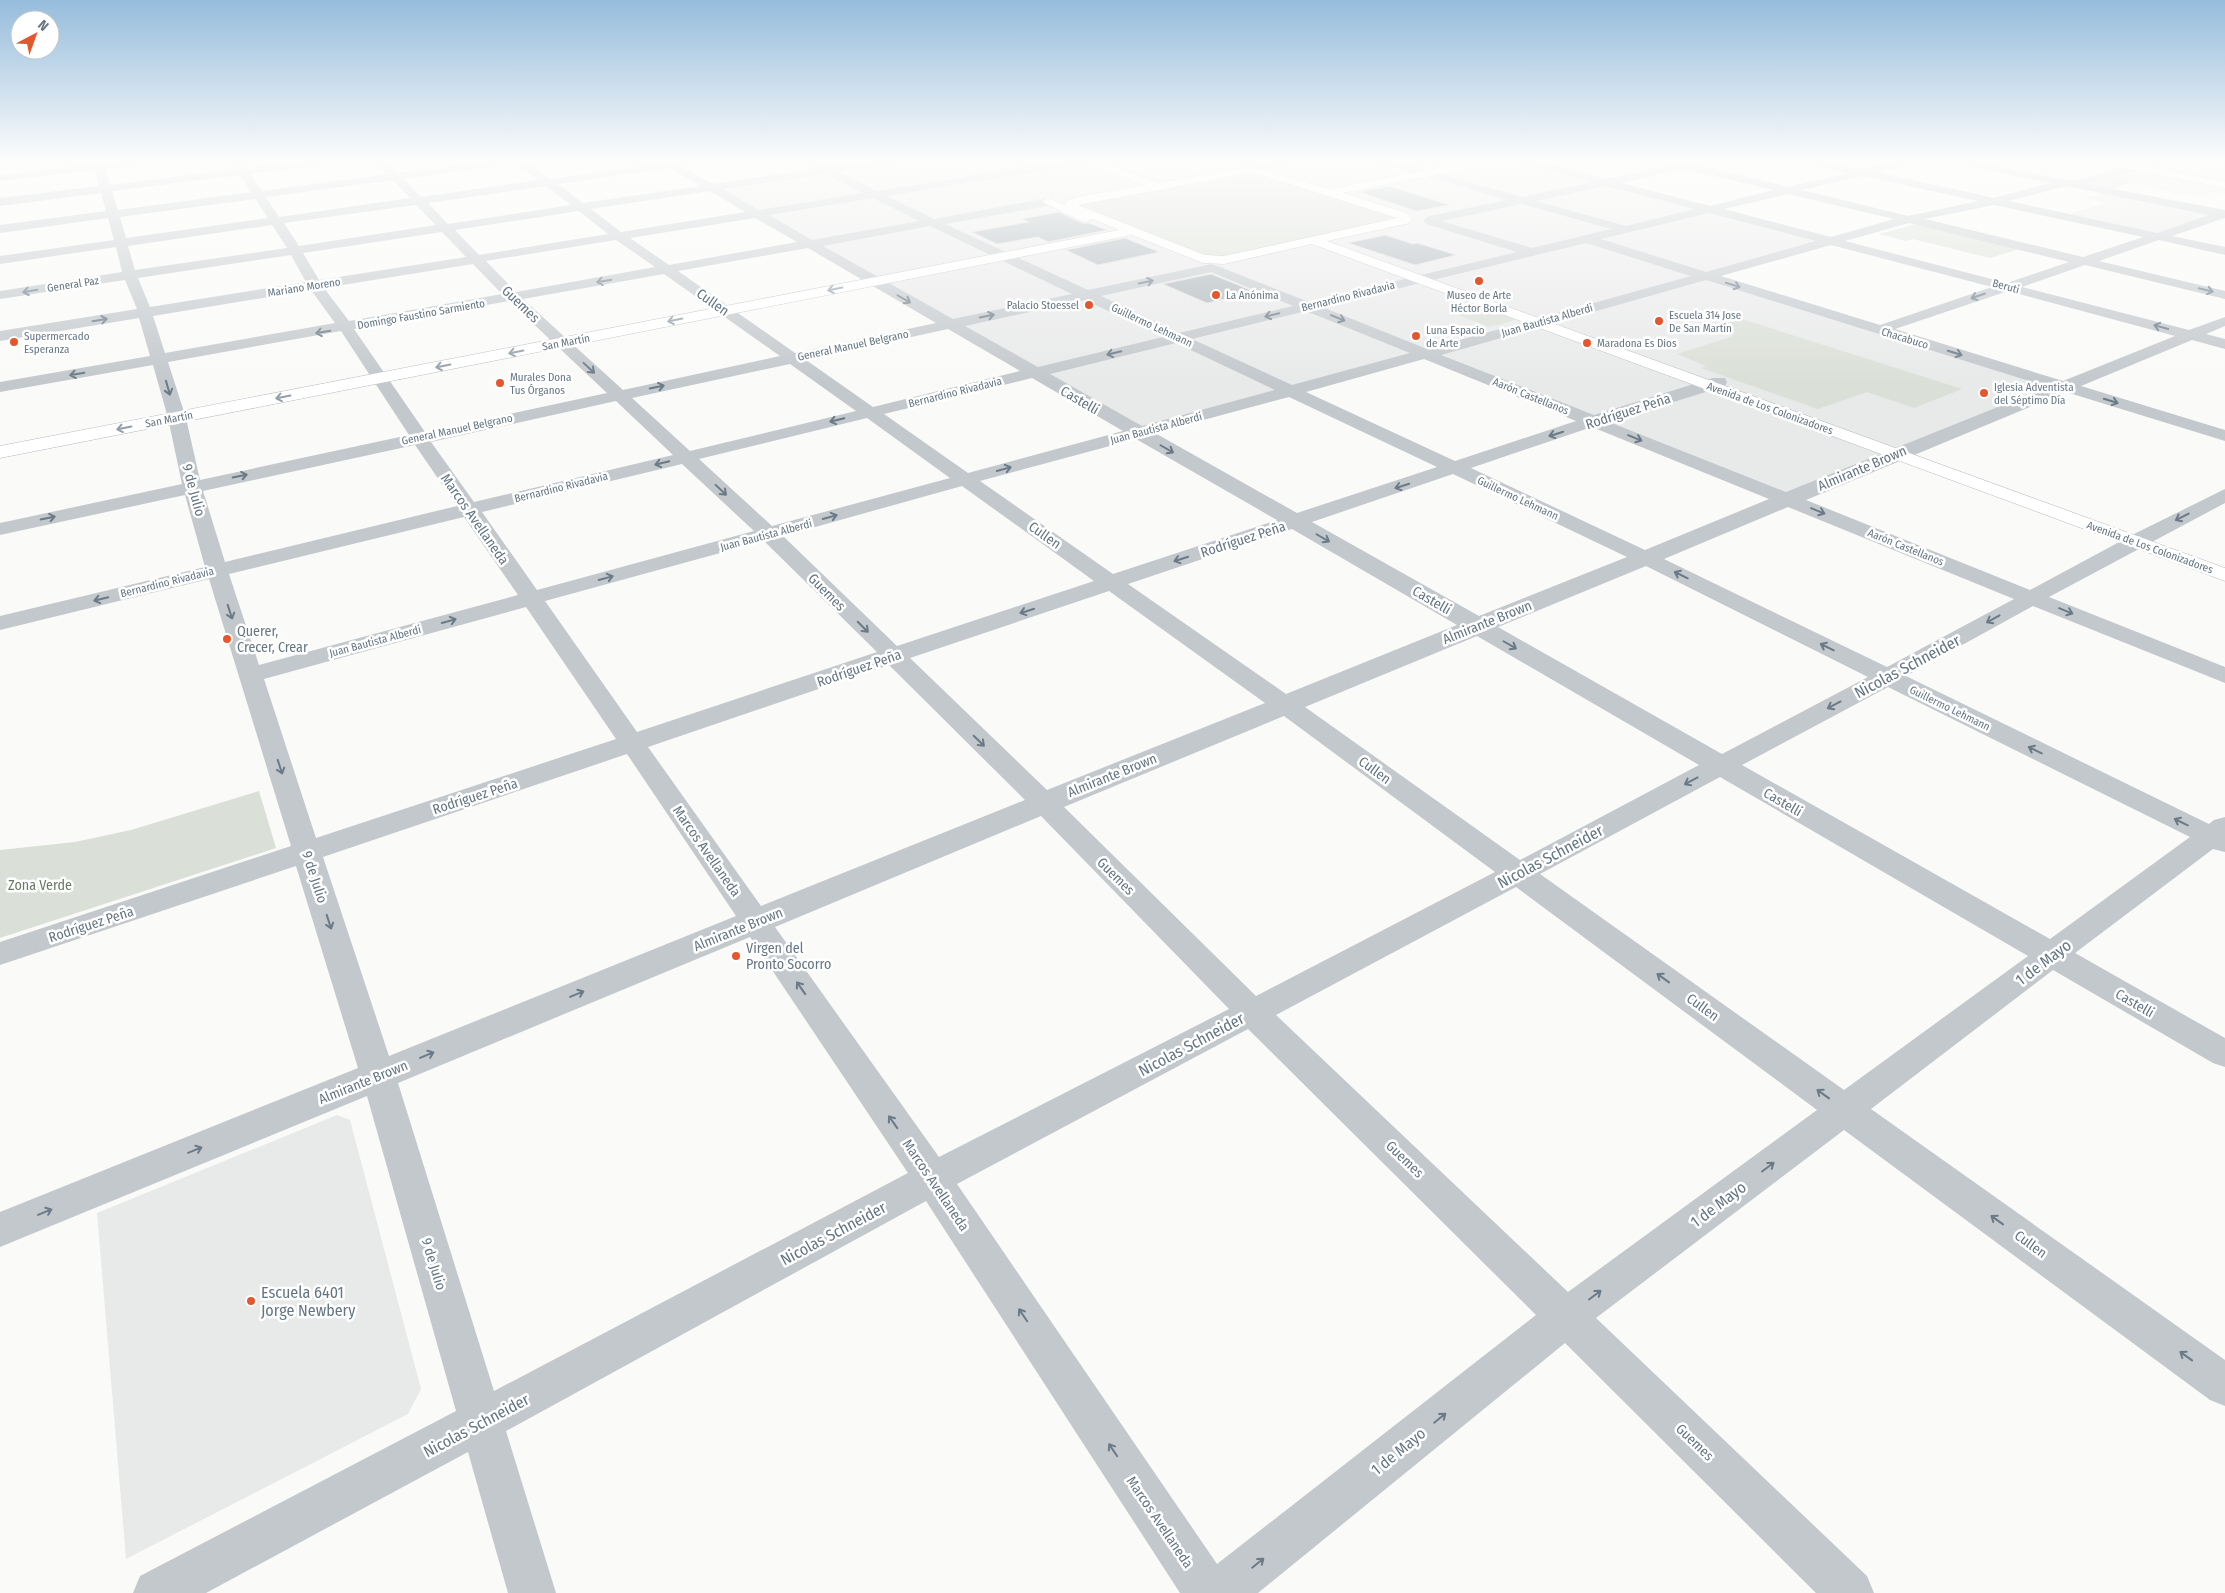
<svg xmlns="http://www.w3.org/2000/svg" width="2225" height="1593" font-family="'Fira Sans Condensed',sans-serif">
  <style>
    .built { fill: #e8e9e9 }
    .green { fill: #dadfd7 }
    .building { fill: #aab3b9; stroke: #dcdcda }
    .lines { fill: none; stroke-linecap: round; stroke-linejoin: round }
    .major-casing { stroke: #b5babe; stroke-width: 1 }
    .minor { fill: #c3c8cc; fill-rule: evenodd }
    .major { fill: #fff; fill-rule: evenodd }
    .oneway { stroke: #6a7a87 }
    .oneway2 { stroke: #939fa8 }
    .poi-dot { fill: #e4572e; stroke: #fff; stroke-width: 2 }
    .labels { text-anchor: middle; stroke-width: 5; stroke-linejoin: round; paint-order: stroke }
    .far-street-label { font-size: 11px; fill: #657683; stroke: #fff }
    .far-poi-label { font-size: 11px; fill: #657683; stroke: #fff; text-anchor: start }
    .street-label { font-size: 14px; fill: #657683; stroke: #fff }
    .poi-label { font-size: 14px; fill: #657683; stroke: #fff; text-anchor: start }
    .park-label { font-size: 14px; fill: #687a64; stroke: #fff }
    .near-street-label { font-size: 16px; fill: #657683; stroke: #fff }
    .near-poi-label { font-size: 16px; fill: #657683; stroke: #fff; text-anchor: start }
  </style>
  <rect width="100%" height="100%" fill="#fafaf8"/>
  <path class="built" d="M888 161H1524L1831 241 1705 276 2063 386 1787 499 1425 353 1138 433 710 188Z
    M2115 161H2225V182L2172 172Z
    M2161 175 2225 187V194L2214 192 2201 196 2187 193 2182 195 2132 183Z
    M2103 193 2213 216 2155 233 2069 214 2107 203 2084 198Z
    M337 1115 350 1120 421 1389 408 1414 126 1559 97 1213Z"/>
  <path class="green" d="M2136 169 2163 174 2108 190 2080 184Z
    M1244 172H1257L1399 218 1229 256H1206L1077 204Z
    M1919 223 2023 248 1990 258 1913 239 1906 241 1879 234Z
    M1486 308 1514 318 1515 320 1490 327 1458 315Z
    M1742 319 1962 389 1914 408 1867 392 1818 409 1701 368 1706 366 1677 354 1734 336 1712 328Z
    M259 791 276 848 0 938V850L75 842 131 830Z"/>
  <path class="building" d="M1389 186 1449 205 1416 211 1359 192Z
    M1059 212 1082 223H1089L1107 230 1048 242 1038 237 997 244 972 232 1029 222 1021 219Z
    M1385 235 1413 244 1417 243 1456 255 1415 265 1348 243Z
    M1125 238 1159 252 1098 265 1066 250Z
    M1211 274 1255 292 1207 303 1163 284Z"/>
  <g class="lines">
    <defs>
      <path id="major" d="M1085 161H1100L1158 183 1244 168 1266 170 1329 189 1474 161H1495L1490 164 1343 193 1407 213 1412 220 1410 223 1327 241 2225 568V581L1312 244 1224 264 1203 263 1132 235 0 458V446L1119 230 1092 219 1086 222 1082 221 1042 202 1048 198 1065 205 1066 201 1077 197 1144 185 1086 163ZM1244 174 1261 175 1397 218 1224 256 1205 255 1078 205Z
        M2097 161H2118L2225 182V188L2102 164Z"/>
    </defs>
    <use href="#major" class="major-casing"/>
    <path class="minor" d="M93 161 104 162 149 161 144 164 106 169 110 185 236 169 231 161H241L246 168 305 161H335L330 164 250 174 262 191 387 174 375 161H386L398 173 489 161H527L550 179 661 163 660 161H688V165L682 166 713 184 814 169 802 161H815L827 167 867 161H893L888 164 838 172 877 191 1063 161H1087L1082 164 887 196 934 219 1048 198 1052 199 1054 202 1052 205 1048 206 945 224 1088 290 1212 264 1309 302 1517 252 1426 224 1423 220 1429 216 1507 200 1379 163 1378 161H1395L1522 197 1592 182 1521 163 1520 161H1537L1606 179 1670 165 1661 163 1660 161 1687 162 1788 187 1847 173 1805 163 1804 161H1823L1862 169 1896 161H1914L1913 163 1876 172 1994 198 2050 183 1957 164 1952 161H1973L2066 180H2077L2136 164 2141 167 2140 169 2087 184 2225 210V218L2172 236 2225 247V255L2159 240 2099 261 2225 291V299L2085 265 2022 287 2189 330 2225 317V326L2206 334 2225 339V349L2192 340 2081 386 2225 430V441L2066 392 1806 500 2030 590 2136 533 2225 489V503L2049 597 2225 667V683L2033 606 1906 676 2209 824 2214 820 2225 817V852L2213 849 2075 953 2225 1038V1067L2213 1063 2053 970 1871 1109 2225 1360V1406L2210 1400 1844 1130 1596 1318 1867 1576 1874 1593H1816L1565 1343 1258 1593H1180L926 1201 506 1431 556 1593H508L468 1452 206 1593H133L140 1576 456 1411 367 1096 0 1247V1212L358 1068 296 866 0 965V942L291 846 209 579 0 630V616L205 567 185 495 0 535V523L182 484 168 418 153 365 0 392V382L150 356 139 318 0 341V331L137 309 125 280 0 299V291L122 272 116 247 0 264V256L114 240 108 218 0 233V225L106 211 101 193 0 206V198L99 186 95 170 0 181V175L93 164ZM516 163 538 180 421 197 404 179ZM670 168 700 186 583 203 558 184ZM1684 169 1773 190 1710 206 1621 183ZM825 174 863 193 759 210 723 189ZM240 175 251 192 118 210 112 191ZM1862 176 1978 201 1908 216 1802 190ZM393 180 410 198 279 217 266 197ZM546 186 571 205 448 224 428 203ZM1606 186 1695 209 1626 226 1536 201ZM2066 186 2209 215 2157 233 2009 201ZM710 191 745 212 621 232 591 209ZM1788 194 1894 219 1831 237 1724 209ZM873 198 919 221 812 240 769 215ZM255 199 268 218 126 238 120 217ZM1522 204 1611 229 1532 248 1442 221ZM416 205 436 225 299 246 284 223ZM1994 205 2143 237 2083 257 1925 219ZM579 211 608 234 479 255 455 230ZM1709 213 1816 241 1706 272 1601 239ZM755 218 797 242 669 265 630 238ZM1909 223 2069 262 2007 283 1845 241ZM272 225 287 248 135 270 128 246ZM930 226 1072 294 953 319 823 246ZM442 232 466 257 319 280 303 253ZM616 240 655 267 516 292 486 261ZM1586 243 1691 276 1427 349 1322 307ZM1831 245 1992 287 1880 325 1721 276ZM808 248 936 323 795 353 678 271ZM291 255 306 282 150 307 138 278ZM473 264 502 294 349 321 324 288ZM1211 272 1293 306 1179 333 1101 296ZM664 274 780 356 623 390 523 299ZM1706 280 2048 387 1786 492 1609 422 1725 386 1727 382 1725 378H1713L1594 415 1441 355ZM311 290 335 323 165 353 153 316ZM2008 291 2175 336 2063 381 1895 329ZM1085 300 1163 337 1038 367 965 326ZM509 301 607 393 425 432 354 329ZM1306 311 1410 353 1292 385 1192 339ZM948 329 1020 371 873 407 806 360ZM341 331 409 435 200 480 186 418 168 362ZM1176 343 1275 390 1142 426 1050 374ZM1424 359 1576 421 1455 461 1306 392ZM790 364 856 411 690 451 632 398ZM1032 378 1123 431 968 473 884 414ZM1289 397 1437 467 1297 513 1155 433ZM616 401 673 455 474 502 431 442ZM867 418 950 478 772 526 699 459ZM1592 427 1769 499 1645 550 1471 468ZM1136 439 1277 520 1113 574 980 481ZM415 445 457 506 225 562 203 491ZM682 464 754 531 537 590 482 512ZM1453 474 1627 557 1479 616 1312 522ZM962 486 1094 581 897 646 783 536ZM1788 507 2014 599 1887 667 1664 559ZM464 517 518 595 259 665 229 574ZM1292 529 1457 625 1286 694 1128 584ZM764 541 877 652 637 732 545 601ZM1646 566 1868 677 1722 754 1498 627ZM1109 591 1265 703 1047 790 910 658ZM526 607 616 739 316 838 264 679ZM1477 636 1699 765 1520 860 1305 707ZM889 665 1025 800 761 906 648 747ZM1888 687 2190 837 2050 939 1742 765ZM1284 716 1495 872 1256 996 1064 807ZM627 754 736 916 389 1056 323 857ZM1720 777 2028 956 1844 1090 1540 874ZM1041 816 1229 1009 939 1157 775 927ZM1516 887 1817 1110 1568 1292 1276 1015ZM750 937 908 1173 494 1391 398 1083ZM1248 1029 1536 1315 1217 1564 957 1184Z
      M1263 161H1289C1282 167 1259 171 1252 165L1253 163Z"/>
    <use href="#major" class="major"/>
  </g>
  <defs><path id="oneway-shaft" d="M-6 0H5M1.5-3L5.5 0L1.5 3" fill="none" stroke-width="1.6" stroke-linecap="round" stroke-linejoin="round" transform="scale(1.25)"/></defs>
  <g class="oneway">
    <use href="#oneway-shaft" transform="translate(604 281) rotate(170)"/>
    <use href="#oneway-shaft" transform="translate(1146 282) rotate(-12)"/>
    <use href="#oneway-shaft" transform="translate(1733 285) rotate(17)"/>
    <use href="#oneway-shaft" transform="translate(2206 290) rotate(13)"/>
    <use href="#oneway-shaft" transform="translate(30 291) rotate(171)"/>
    <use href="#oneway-shaft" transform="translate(1978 296) rotate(161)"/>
    <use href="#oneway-shaft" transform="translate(904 299) rotate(30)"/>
    <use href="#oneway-shaft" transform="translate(1272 315) rotate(166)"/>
    <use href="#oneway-shaft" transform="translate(987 316) rotate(-12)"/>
    <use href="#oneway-shaft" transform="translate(1338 318) rotate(22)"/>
    <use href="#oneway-shaft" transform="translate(100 320) rotate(-9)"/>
    <use href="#oneway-shaft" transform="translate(2161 327) rotate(-165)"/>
    <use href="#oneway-shaft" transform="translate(323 332) rotate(170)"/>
    <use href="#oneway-shaft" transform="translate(1114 353) rotate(166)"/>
    <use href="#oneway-shaft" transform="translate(1955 353) rotate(17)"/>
    <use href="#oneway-shaft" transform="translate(589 368) rotate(43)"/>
    <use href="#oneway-shaft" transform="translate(77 374) rotate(170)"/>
    <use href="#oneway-shaft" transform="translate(657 387) rotate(-12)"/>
    <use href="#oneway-shaft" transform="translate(168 388) rotate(74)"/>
    <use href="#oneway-shaft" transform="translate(2111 401) rotate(17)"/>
    <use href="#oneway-shaft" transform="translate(837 420) rotate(166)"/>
    <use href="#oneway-shaft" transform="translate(1556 434) rotate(162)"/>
    <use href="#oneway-shaft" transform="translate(1635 438) rotate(22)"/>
    <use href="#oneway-shaft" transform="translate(1167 449) rotate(30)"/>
    <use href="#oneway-shaft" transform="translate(662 463) rotate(166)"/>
    <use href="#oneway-shaft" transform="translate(1004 469) rotate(-15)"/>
    <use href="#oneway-shaft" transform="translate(240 476) rotate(-12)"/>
    <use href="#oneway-shaft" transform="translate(1402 486) rotate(162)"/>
    <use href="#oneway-shaft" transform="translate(721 490) rotate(43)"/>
    <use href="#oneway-shaft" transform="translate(1818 511) rotate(22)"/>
    <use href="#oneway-shaft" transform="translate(830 517) rotate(-15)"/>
    <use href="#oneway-shaft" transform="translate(2182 517) rotate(153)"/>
    <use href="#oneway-shaft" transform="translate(48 518) rotate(-12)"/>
    <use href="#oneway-shaft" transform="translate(1323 538) rotate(30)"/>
    <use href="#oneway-shaft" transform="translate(1181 559) rotate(162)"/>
    <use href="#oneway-shaft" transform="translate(1681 575) rotate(-154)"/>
    <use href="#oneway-shaft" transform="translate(606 578) rotate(-15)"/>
    <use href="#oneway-shaft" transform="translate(101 599) rotate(166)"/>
    <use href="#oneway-shaft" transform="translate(1027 611) rotate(162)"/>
    <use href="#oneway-shaft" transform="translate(2066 611) rotate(22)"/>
    <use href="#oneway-shaft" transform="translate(230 612) rotate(72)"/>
    <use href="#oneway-shaft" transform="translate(1993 619) rotate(151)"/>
    <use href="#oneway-shaft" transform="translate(449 621) rotate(-15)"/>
    <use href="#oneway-shaft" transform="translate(863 627) rotate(45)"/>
    <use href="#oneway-shaft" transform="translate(1510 645) rotate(30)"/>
    <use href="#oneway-shaft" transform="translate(1827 647) rotate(-154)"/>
    <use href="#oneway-shaft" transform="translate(1834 705) rotate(152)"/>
    <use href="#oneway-shaft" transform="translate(979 741) rotate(44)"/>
    <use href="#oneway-shaft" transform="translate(2035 750) rotate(-154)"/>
    <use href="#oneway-shaft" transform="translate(280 767) rotate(72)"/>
    <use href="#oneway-shaft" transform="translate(1691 781) rotate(152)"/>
    <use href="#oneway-shaft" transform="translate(2181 822) rotate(-154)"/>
    <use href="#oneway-shaft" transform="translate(329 922) rotate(72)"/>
    <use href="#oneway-shaft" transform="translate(1663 978) rotate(-144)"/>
    <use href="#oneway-shaft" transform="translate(801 988) rotate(-125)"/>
    <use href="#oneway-shaft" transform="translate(577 994) rotate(-22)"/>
    <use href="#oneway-shaft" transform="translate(427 1055) rotate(-22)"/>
    <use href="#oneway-shaft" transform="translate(1823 1094) rotate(-144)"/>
    <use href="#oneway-shaft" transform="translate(893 1122) rotate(-125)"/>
    <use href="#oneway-shaft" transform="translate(195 1150) rotate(-22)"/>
    <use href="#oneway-shaft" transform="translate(1768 1167) rotate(-37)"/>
    <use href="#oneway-shaft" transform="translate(45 1212) rotate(-22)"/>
    <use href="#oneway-shaft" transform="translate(1997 1220) rotate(-144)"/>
    <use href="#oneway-shaft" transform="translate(1595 1295) rotate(-37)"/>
    <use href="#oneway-shaft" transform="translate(1023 1315) rotate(-124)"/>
    <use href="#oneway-shaft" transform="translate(2186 1356) rotate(-144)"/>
    <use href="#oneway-shaft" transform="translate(1440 1418) rotate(-39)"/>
    <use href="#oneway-shaft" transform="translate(1113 1450) rotate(-124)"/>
    <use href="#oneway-shaft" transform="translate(1258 1563) rotate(-39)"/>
  </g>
  <g class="oneway2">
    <use href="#oneway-shaft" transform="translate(835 289) rotate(169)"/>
    <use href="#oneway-shaft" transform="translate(675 320) rotate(169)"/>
    <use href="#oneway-shaft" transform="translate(516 352) rotate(169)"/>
    <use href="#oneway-shaft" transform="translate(443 366) rotate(169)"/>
    <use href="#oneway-shaft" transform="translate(283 397) rotate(169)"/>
    <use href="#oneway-shaft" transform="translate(124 428) rotate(169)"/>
  </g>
  <linearGradient id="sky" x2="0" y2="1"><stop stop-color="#96bcdc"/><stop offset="0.42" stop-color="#fdfdfc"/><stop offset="1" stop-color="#fdfdfc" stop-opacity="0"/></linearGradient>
  <rect width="2225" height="384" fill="url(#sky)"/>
  <g class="poi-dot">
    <circle cx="1479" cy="281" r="5"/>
    <circle cx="1216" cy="295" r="5"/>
    <circle cx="1089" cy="305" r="5"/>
    <circle cx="1659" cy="321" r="5"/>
    <circle cx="1416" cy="336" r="5"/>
    <circle cx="14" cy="342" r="5"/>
    <circle cx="1587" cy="343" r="5"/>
    <circle cx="500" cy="383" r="5"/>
    <circle cx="1984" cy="393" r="5"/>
    <circle cx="227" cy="639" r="5"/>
    <circle cx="736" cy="956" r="5"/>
    <circle cx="251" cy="1301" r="5"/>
  </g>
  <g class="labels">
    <g class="far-street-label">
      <text transform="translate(73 284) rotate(-9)" y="4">General Paz</text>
      <text transform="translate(2006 286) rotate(15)" y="4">Beruti</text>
      <text transform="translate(304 287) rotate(-9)" y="4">Mariano Moreno</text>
      <text transform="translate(1348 296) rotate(-14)" y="4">Bernardino Rivadavia</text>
      <text transform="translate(421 314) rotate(-10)" y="4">Domingo Faustino Sarmiento</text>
      <text transform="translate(1547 320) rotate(-16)" y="4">Juan Bautista Alberdi</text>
      <text transform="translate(1152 325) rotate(25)" y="4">Guillermo Lehmann</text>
      <text transform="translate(1905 338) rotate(17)" y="4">Chacabuco</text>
      <text transform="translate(566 342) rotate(-11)" y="4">San Martín</text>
      <text transform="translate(853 345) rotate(-12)" y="4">General Manuel Belgrano</text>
      <text transform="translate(955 392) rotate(-14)" y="4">Bernardino Rivadavia</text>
      <text transform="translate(1531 396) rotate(22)" y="4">Aarón Castellanos</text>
      <text transform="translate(1770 408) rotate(20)" y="4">Avenida de Los Colonizadores</text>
      <text transform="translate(169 419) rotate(-11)" y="4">San Martín</text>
      <text transform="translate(1156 428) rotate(-15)" y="4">Juan Bautista Alberdi</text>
      <text transform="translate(457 429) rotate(-12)" y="4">General Manuel Belgrano</text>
      <text transform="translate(561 487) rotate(-14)" y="4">Bernardino Rivadavia</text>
      <text transform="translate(1518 498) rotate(25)" y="4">Guillermo Lehmann</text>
      <text transform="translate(766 535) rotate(-15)" y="4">Juan Bautista Alberdi</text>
      <text transform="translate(1906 547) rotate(22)" y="4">Aarón Castellanos</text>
      <text transform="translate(2150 547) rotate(20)" y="4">Avenida de Los Colonizadores</text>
      <text transform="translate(167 582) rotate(-14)" y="4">Bernardino Rivadavia</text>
      <text transform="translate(375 641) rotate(-15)" y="4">Juan Bautista Alberdi</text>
      <text transform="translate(1950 708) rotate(26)" y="4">Guillermo Lehmann</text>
    </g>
    <g class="far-poi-label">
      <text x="1226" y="299">La Anónima</text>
      <text x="1479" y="299" text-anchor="middle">Museo de Arte<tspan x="1479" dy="13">Héctor Borla</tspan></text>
      <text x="1079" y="309" text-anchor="end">Palacio Stoessel</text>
      <text x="1669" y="319">Escuela 314 Jose<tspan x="1669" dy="13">De San Martín</tspan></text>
      <text x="1426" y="334">Luna Espacio<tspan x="1426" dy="13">de Arte</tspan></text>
      <text x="24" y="340">Supermercado<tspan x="24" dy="13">Esperanza</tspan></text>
      <text x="1597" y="347">Maradona Es Dios</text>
      <text x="510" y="381">Murales Dona<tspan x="510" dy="13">Tus Órganos</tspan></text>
      <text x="1994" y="391">Iglesia Adventista<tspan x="1994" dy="13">del Séptimo Día</tspan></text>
    </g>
    <g class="street-label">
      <text transform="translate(713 302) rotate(35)" y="5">Cullen</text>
      <text transform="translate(521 304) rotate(44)" y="5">Guemes</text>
      <text transform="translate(1080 400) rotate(30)" y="5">Castelli</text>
      <text transform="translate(1628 411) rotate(-18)" y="5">Rodríguez Peña</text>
      <text transform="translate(1862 468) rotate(-23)" y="5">Almirante Brown</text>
      <text transform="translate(194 490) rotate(75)" y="5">9 de Julio</text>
      <text transform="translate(475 519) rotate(55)" y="5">Marcos Avellaneda</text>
      <text transform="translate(1045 535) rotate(35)" y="5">Cullen</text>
      <text transform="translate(1243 539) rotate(-18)" y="5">Rodríguez Peña</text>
      <text transform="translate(827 592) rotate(45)" y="5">Guemes</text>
      <text transform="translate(1432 600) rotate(30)" y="5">Castelli</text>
      <text transform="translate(1487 622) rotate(-22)" y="5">Almirante Brown</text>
      <text transform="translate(859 668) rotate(-19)" y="5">Rodríguez Peña</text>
      <text transform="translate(1375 770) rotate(36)" y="5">Cullen</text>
      <text transform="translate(1112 775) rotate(-22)" y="5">Almirante Brown</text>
      <text transform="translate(475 796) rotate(-18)" y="5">Rodríguez Peña</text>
      <text transform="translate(1783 802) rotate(30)" y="5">Castelli</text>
      <text transform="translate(707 851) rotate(55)" y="5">Marcos Avellaneda</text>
      <text transform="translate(1116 876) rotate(45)" y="5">Guemes</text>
      <text transform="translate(315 877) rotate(72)" y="5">9 de Julio</text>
      <text transform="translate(91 924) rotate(-18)" y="5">Rodríguez Peña</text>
      <text transform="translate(738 929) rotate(-22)" y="5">Almirante Brown</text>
      <text transform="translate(2135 1003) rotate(30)" y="5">Castelli</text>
      <text transform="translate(1703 1007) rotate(36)" y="5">Cullen</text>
      <text transform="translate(363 1082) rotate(-22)" y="5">Almirante Brown</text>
      <text transform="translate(1405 1159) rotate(44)" y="5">Guemes</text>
      <text transform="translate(936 1185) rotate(56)" y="5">Marcos Avellaneda</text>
      <text transform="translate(2031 1244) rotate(36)" y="5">Cullen</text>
      <text transform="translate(434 1264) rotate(73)" y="5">9 de Julio</text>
      <text transform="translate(1695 1442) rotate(44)" y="5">Guemes</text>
      <text transform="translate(1160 1522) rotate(56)" y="5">Marcos Avellaneda</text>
    </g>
    <g class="poi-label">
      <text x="237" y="636">Querer,<tspan x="237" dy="16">Crecer, Crear</tspan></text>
      <text x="746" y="953">Virgen del<tspan x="746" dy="16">Pronto Socorro</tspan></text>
    </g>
    <g class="park-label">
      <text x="40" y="890">Zona Verde</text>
    </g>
    <g class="near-street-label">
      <text transform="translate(1907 666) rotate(-28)" y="6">Nicolas Schneider</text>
      <text transform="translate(1550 856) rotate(-28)" y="6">Nicolas Schneider</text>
      <text transform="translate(2043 962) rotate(-37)" y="6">1 de Mayo</text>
      <text transform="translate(1191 1044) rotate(-28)" y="6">Nicolas Schneider</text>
      <text transform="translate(1718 1204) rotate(-37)" y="6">1 de Mayo</text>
      <text transform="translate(833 1233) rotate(-28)" y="6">Nicolas Schneider</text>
      <text transform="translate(476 1425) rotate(-28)" y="6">Nicolas Schneider</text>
      <text transform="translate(1398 1451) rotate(-39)" y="6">1 de Mayo</text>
    </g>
    <g class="near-poi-label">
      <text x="261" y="1298">Escuela 6401<tspan x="261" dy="18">Jorge Newbery</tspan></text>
    </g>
  </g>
  <g transform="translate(35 35) rotate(41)"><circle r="24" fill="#ffffff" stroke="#c1c8cd"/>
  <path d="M0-4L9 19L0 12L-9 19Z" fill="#e4572e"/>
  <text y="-8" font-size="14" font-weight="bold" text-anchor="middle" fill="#657683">N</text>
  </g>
</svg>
